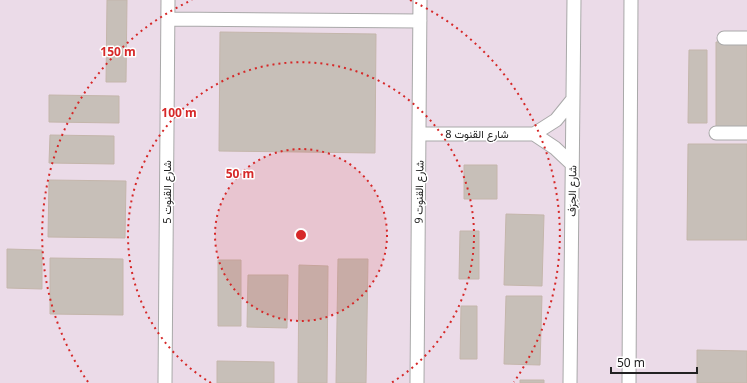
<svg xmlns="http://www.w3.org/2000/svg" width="747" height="383" font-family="'Noto Sans',Vazirmatn,sans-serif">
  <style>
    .industrial { fill: #ebdbe8 }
    .building { fill: #c7bfb8; stroke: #c4b6ab }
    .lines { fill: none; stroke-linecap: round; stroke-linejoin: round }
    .minor-casing { stroke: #a9a9a9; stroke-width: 15 }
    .minor { stroke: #fff; stroke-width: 13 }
    .ring { fill: none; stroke: #d62828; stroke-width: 2; stroke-dasharray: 2 4 }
    .labels { text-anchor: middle; stroke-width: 3; stroke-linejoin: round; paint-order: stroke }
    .street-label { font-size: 11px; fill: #222; stroke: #fff }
    .centre { fill: #d62828; stroke: #fff; stroke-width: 2 }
    .ring-label { font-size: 12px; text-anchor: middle; font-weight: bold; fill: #d62828; stroke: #fff; stroke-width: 3; stroke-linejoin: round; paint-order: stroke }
  </style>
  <rect width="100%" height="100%" fill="#f2efe9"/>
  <path class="industrial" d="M0 0H747V383H0Z"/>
  <path class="building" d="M107 0H127L126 82H106Z
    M220 32 376 34 375 153 219 151Z
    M716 42H747V128H716Z
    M689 50H707V123H688Z
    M49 95 119 96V123L49 122Z
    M50 135 114 136V164L49 163Z
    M688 144H747V240H687Z
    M464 165H497V199H464Z
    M49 180 126 181 125 238 48 237Z
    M506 214 544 215 542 286 504 285Z
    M460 231H479V279H459Z
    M7 249 42 250V289L7 288Z
    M50 258 123 259V315L50 314Z
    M338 259H368L366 383H336Z
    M218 260H241V326H218Z
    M299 265 328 266 327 383H298Z
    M248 275H288L287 328 247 327Z
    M506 296H542L540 365 504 364Z
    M461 306H477V359H460Z
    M697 350 747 351V383H697Z
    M217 361 274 362V383H217Z
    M520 380H544V383H520Z"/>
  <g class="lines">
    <defs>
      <path id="minor" d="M168 19 420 21
        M724 38H747
        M716 133H747
        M420 134H534L555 148 572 164
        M534 134 556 120 573 99
        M165 383 168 0
        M417 383 420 0
        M570 383 574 0
        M629 383 631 0"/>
    </defs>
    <use href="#minor" class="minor-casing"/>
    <use href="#minor" class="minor"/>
  </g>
  <circle cx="301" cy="235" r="86" fill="#d62828" fill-opacity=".12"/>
  <g class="ring">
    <circle cx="301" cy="235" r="86"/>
    <path d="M211 383A173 173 0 1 1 391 383"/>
    <path d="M88 382A259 259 0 0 1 192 0M410 0A259 259 0 0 1 514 382"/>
  </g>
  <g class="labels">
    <g class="street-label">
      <text x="477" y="138">شارع القنوت 8</text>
      <text transform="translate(572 191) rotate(-89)" y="4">شارع الحِرَف</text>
      <text transform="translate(167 192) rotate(-90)" y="4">شارع القنوت 5</text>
      <text transform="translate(419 192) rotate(-89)" y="4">شارع القنوت 9</text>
    </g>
  </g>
  <circle cx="301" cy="235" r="6" class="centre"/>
  <g class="ring-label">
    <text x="118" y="56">150 m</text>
    <text x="179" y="117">100 m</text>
    <text x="240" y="178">50 m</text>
  </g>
  <path d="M611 367v6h86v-6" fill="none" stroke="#222222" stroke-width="2"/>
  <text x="617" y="367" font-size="12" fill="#222222" stroke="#ffffff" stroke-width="3" paint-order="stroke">50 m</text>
</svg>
